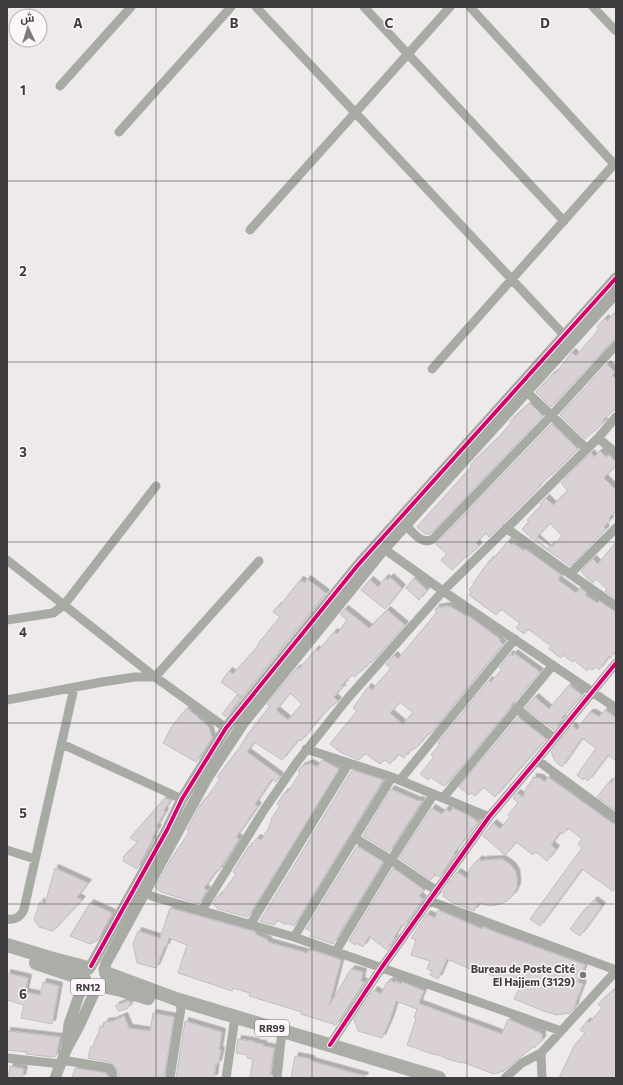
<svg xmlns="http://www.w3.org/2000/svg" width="623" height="1085" font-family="Commissioner,Cairo,sans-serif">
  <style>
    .building { fill: #d9d1d6; stroke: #c0bebf; fill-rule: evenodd; filter: url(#shadow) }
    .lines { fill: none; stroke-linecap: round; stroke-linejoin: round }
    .minor { stroke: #a8aba4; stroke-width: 9 }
    .tertiary { stroke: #a8aba4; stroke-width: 11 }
    .primary { stroke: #abaea6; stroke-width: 14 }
    .cycleway-casing { stroke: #fcf6fa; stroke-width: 6 }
    .cycleway { stroke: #d6006c; stroke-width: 4 }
    .grid { fill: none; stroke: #3e3c3e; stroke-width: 1; stroke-opacity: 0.55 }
    .poi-dot { fill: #7c797b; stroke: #fcf6fa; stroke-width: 1.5 }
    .labels { text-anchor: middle; stroke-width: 3; stroke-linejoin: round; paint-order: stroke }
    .shield { fill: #fcf6fa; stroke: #777476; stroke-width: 1 }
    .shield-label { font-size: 10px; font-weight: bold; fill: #3e3c3e }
    .poi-label { font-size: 11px; font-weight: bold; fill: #3e3c3e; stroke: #fcf6fa; text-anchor: end }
    .grid-label { font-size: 13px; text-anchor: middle; font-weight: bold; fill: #3e3c3e; stroke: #fcf6fa; stroke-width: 3; stroke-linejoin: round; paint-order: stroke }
  </style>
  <defs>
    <filter id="shadow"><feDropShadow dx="3.5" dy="-3.5" stdDeviation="0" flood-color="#0004"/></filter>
  </defs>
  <rect width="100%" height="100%" fill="#eeeaec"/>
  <path class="building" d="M616 311V339L612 341 551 407 536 392 551 376 554 373 555 374 572 352 576 356 599 329 597 327 605 318 607 321Z
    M607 364 615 372 612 375 616 379V408L603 420 604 422 601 425 585 439 560 415Z
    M530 403 543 416 430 534H425L417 527 465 474 472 467 470 465 499 437 511 423 510 421Z
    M552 424 578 449 552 475 551 474 538 487 537 489 489 537 486 533 476 543 479 546 467 557 466 556 452 570 441 560 447 554 436 544Z
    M600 451 606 457 609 455 616 462V465L604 478 616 490V511L609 518 610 520 604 527 606 529 570 566 532 539 522 529 529 522 527 520 542 505 540 504 546 498 553 505 568 491 561 483 591 453 594 457ZM550 523 562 536 552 547 551 545 548 549 536 538Z
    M508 541 512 545 513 543 524 551 525 549 561 575 558 580 576 593 580 588 587 593 585 595 597 603 599 601 616 612V650L611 658 609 656 599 670 596 667 592 670 589 668 587 671 574 660 572 662 563 655 561 658 549 649 551 646 528 629 524 634 516 628 520 623 501 609 496 615 469 595 471 592 469 590 474 584 473 583 490 560 491 561 495 556H496Z
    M616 542V599L605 591 607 589 596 579 593 583 587 578 581 571 593 559 598 564Z
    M390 577 402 588 385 609 361 590 370 580 378 587 385 578 388 580Z
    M414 578 427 590 419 600 406 588Z
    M307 579 326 593 242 697 221 682 229 671 233 674 258 646 257 645 280 617 273 612 278 606 279 607 300 580 305 583Z
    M447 606 451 607 466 616 467 615 500 639 499 641 503 644 429 735 428 734 415 749 414 748 409 753 408 752 404 758 398 754 390 764 385 760 380 764 365 753 359 760 340 752 330 744 357 711 353 708 368 687 372 690 391 668 386 664 394 655 398 659 437 612 435 610 436 608ZM400 702 413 713 403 724 390 713Z
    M345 609 369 628 387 610 405 625 371 663 370 662 362 671 361 670 355 677 352 675 344 682 345 684H342V689H340L334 697 338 701 333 706 332 705 318 720 301 741 299 739 282 760 254 742 247 752 280 776 276 782 272 779 255 804 258 806 236 837 239 839 221 867 219 871 217 870 204 888 207 890 199 904 161 892 155 887 171 859 189 832 187 830 200 805 204 800H205L220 779 217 777 240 747 248 734 270 706 267 704 296 669 300 668 316 649 318 651 334 632 337 634 347 620 340 614ZM290 693 302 704 288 720 276 710Z
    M514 653 540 672 512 704 510 708 446 785 444 786 430 777 428 780 420 774 434 757 431 755 440 744 438 743 489 680 491 682 502 669 499 668 510 654 513 656Z
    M569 685 582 695 562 718H563L554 730 525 708 535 697 549 709Z
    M237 695 241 698 226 717 222 714Z
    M187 708 209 727 212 738 196 762 163 743 172 726Z
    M605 710 616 718V761L608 755 588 781 584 778 583 780 577 775 596 748 582 738 562 767 555 761 551 752 572 726 577 730 589 713H593L599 717Z
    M518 717 546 739 495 797 483 787 475 796 471 793 469 795 459 787Z
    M322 760 339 769 248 917 218 909 213 903 217 897 220 895H221L236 874 233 872 249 846 250 847 257 838 261 840 270 826 269 825 272 820 271 819 280 806 277 804 285 792 287 793 300 773 298 771 301 767 310 763 317 767Z
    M352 770 383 780 294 926 286 923 285 925 278 920 274 925 260 921Z
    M616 776V811L597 797 609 782 611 783Z
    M533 777 540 778 545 782 548 777 612 823 616 824V887L613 891 582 869 540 926 530 919 582 848 578 844 582 839 568 828 563 834 560 832 551 845 556 849 547 861 536 852 533 855 516 842 505 855 483 836 493 823 500 829 510 817 508 815 518 803 513 798 517 793 523 797 527 786H530V782H532Z
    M391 789 418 801 419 800 422 801 389 852 363 836Z
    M165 798 171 800 164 810 165 812 156 827 158 828 152 838 153 839 137 869 123 861 124 858 123 857 138 842 130 838Z
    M432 808 442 814 446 809 450 812 453 808 468 815 478 822 454 853 455 854 439 877 435 874 431 880 399 858Z
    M357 846 383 862 333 944 310 936 312 932 306 929Z
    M479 859 482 861 484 860 502 859 511 865 516 872 517 879V887L513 895 508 900 501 904 490 906 479 903 474 911 451 902 443 896 444 893 443 892 457 872 467 878 470 868Z
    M55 868 88 883 77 897 82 900 53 931 39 927 34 919 40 902 45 904Z
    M393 868 424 890 419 896 423 899 404 926 402 925 394 937 395 938 387 950 369 936 363 947 356 943 355 945 349 941Z
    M594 900 602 906 580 936 570 929 584 910 585 911Z
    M90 903 112 913 98 940 90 944 70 936Z
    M170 908 256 932 255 934 268 940V942L307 953 308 950 311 951 312 950 341 960 329 1006 351 969 363 972 361 981 364 982 363 984 336 1025 301 1014 302 1012 249 996 250 993 233 988 232 991 178 973 187 945 169 938 166 947 165 946 156 968 137 963 133 944 138 931 160 938Z
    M438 910 482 929 483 927 495 932 585 965 578 982 583 984 575 1004 576 1005 570 1013 556 1015 544 1011 514 999 519 988 496 977 475 969V971L447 959 438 979 430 975 432 971 427 969 430 961 411 955 416 940 411 938 427 914 435 918Z
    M7 973 28 978 25 992 40 995 43 982 59 986 52 1024 21 1018 24 1005 7 1000Z
    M390 980 395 983V981L401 984 402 982 424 991 419 1002 420 1004 502 1034 508 1019 542 1034V1040L534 1048 533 1047 504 1071 494 1074 462 1062 461 1063 448 1059 436 1054 435 1055 407 1045 416 1019 414 1018 417 1009 396 1001 390 1020 382 1038 358 1031 354 1019 374 990 381 994 387 982 389 983Z
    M616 988V1078H559L574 1046 585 1033 580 1030 587 1021 589 1023 602 1008 598 1004Z
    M127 1001 131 1002 127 1009 119 1011 115 1006Z
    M153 1013 174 1017 164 1078H119L117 1068 113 1063 88 1058 91 1046 93 1047 97 1035 98 1036 100 1026 103 1027 105 1022 113 1021 124 1016 129 1028 150 1031Z
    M185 1021 222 1032 219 1050H221L218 1064 216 1063 214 1078H176Z
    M7 1031 60 1037 56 1056 53 1057 26 1054 27 1052 7 1050Z
    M238 1039 256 1042 255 1043 263 1044V1046L274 1048 270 1078H250L253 1059 247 1058 248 1055 236 1053Z
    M295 1056 311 1059V1061L365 1076 364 1078H291Z
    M10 1066 24 1069 22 1078H8Z
    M75 1068 106 1073 107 1078H72Z"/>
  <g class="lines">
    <path class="minor" d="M256 7 564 335
      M364 7 564 221
      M470 7 614 164
      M593 7 616 31
      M60 86 131 7
      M119 132 231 7
      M250 230 450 7
      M432 369 616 162
      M527 392 586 448
      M598 438 616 453
      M405 525C413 532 422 546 433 539L551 416 616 345
      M506 528 570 574 616 606
      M380 546 443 591 616 708
      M7 560 155 677 226 728
      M570 574 616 528
      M7 620 53 613 64 605 156 486
      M7 700 102 682 135 677H155L259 561
      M516 708 554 738
      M62 744 182 799
      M306 749 392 777 489 817
      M537 760 616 818
      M400 780 515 639
      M443 798 553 665
      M355 838 391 860 437 891
      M7 850 35 859
      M138 890 154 897 294 937 561 1031
      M430 901 616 970
      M202 910 264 810 297 762 348 698 443 591 598 438 616 417
      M7 919C16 920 21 917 24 909L74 688
      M250 925 349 763
      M294 937 392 777
      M336 951 391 860 434 794
      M330 1045 382 967 489 817 537 760 616 663
      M541 1053 542 1078
      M7 1058 60 1064
      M62 1060 110 1068 112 1071 113 1078
      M170 1078 181 1008 179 1000
      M226 1078 234 1024
      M277 1078 282 1031
      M505 1078 522 1063 541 1053 616 971"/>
    <path class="tertiary" d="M91 966 167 830 182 799 226 728 358 565 616 278
      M104 970 106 963 206 780 244 722 384 549 616 293
      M67 1044 69 1024 84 981
      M55 1078 67 1048 79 1026 96 989"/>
    <path class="primary" d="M7 945 50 958 88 968
      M36 963 84 979
      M106 973 176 999 439 1078
      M102 986 121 990 148 998"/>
    <defs>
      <path id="cycleway" d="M91 966 167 830 182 799 226 728 358 565 616 278
        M330 1045 382 967 489 817 537 760 616 663"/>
    </defs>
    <use href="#cycleway" class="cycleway-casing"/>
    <use href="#cycleway" class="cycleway"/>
  </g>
  <path class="grid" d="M156 7V1078M312 7V1078M467 7V1078M7 181H616M7 362H616M7 542H616M7 723H616M7 904H616"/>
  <circle class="poi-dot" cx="583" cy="975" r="4"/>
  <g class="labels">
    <g class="shield">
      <rect x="71" y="979" width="34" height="16" rx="3"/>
      <rect x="255" y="1020" width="34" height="16" rx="3"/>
    </g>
    <g class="shield-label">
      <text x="88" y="991">RN12</text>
      <text x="272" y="1032">RR99</text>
    </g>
    <g class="poi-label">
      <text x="575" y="973">Bureau de Poste Cité<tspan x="575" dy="13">El Hajjem (3129)</tspan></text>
    </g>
  </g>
  <g class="grid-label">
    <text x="78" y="28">A</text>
    <text x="234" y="28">B</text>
    <text x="389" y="28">C</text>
    <text x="545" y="28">D</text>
    <text x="23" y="95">1</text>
    <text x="23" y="276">2</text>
    <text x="23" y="457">3</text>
    <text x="23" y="637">4</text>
    <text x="23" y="818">5</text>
    <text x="23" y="999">6</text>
  </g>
  <rect width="623" height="1085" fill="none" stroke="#3e3c3e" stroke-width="16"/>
  <g transform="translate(28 28) rotate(356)"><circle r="19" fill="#fcf6fa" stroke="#b0acaf"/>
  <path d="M0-3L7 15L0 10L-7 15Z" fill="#7c797b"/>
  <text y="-6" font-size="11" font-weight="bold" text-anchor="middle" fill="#3e3c3e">ش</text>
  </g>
</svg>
